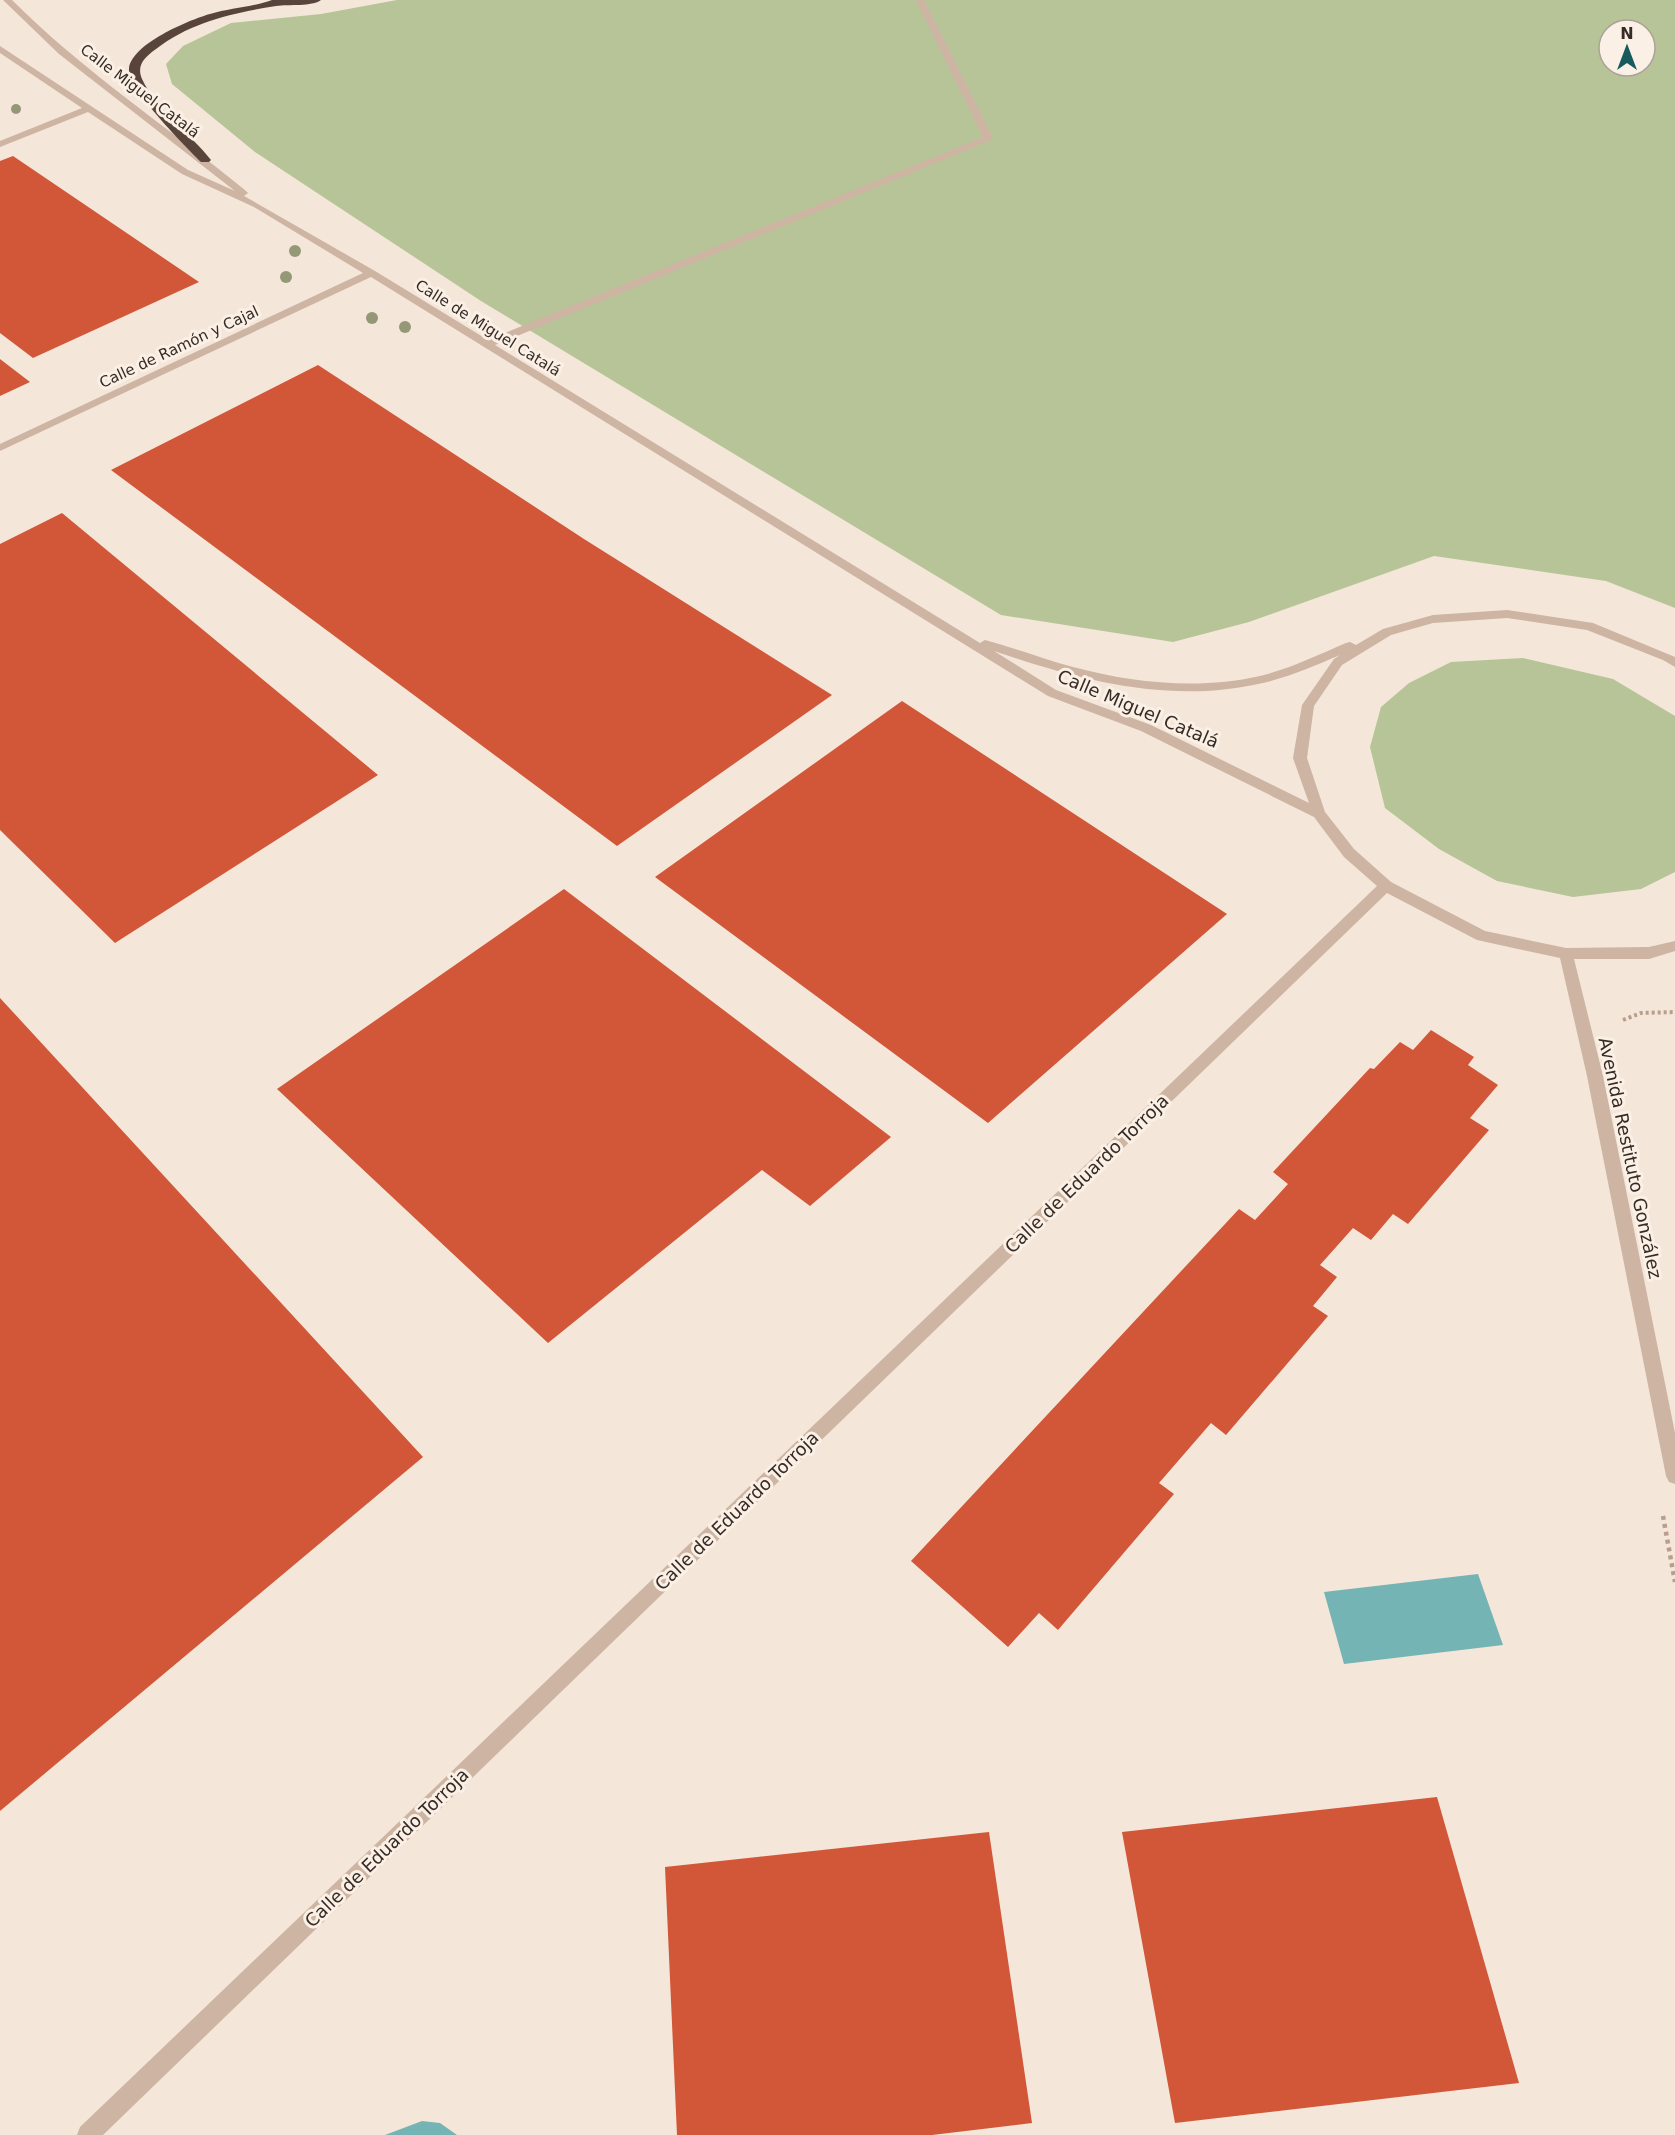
<svg xmlns="http://www.w3.org/2000/svg" width="1675" height="2135" font-family="'DejaVu Sans',sans-serif">
  <style>
    .green { fill: #b7c497; fill-rule: evenodd }
    .water { fill: #74b4b4 }
    .building { fill: #d25638 }
    .lines { fill: none; stroke-linecap: round; stroke-linejoin: round }
    .path-far1 { stroke: #b99e8d; stroke-width: 4; stroke-dasharray: 3 3; stroke-linecap: butt }
    .path { stroke: #b99e8d; stroke-width: 4.5; stroke-dasharray: 4 4; stroke-linecap: butt }
    .minor { fill: #cdb4a3; fill-rule: evenodd }
    .highway { fill: #59443c; fill-rule: evenodd }
    .tree { fill: #959877 }
    .labels { text-anchor: middle; stroke-width: 6; stroke-linejoin: round; paint-order: stroke }
    .far-street-label { font-size: 15px; fill: #372b26; stroke: #fbf0e5 }
    .street-label { font-size: 18px; fill: #372b26; stroke: #fbf0e5 }
  </style>
  <rect width="100%" height="100%" fill="#f4e6d8"/>
  <path class="green" d="M397 0H1675V608L1606 581 1434 556 1249 622 1173 642 1001 615 481 301 255 152 172 84 166 64 183 46 231 23 321 14ZM1609 30H1645V66H1609Z
    M1523 658 1613 679 1675 716V872L1641 889 1573 897 1497 881 1439 849 1385 808 1370 747 1381 707 1409 683 1451 662Z"/>
  <path class="water" d="M1478 1574 1503 1645 1344 1664 1324 1592Z
    M422 2121 440 2123 457 2135H385Z"/>
  <path class="building" d="M13 156 199 282 33 358 0 333V161Z
    M0 359 30 382 0 396Z
    M318 365 584 539 832 695 617 846 111 470Z
    M62 513 378 775 115 943 0 830V544Z
    M902 701 1227 914 988 1123 655 877Z
    M564 889 891 1137 810 1206 762 1170 548 1343 277 1089Z
    M0 998 423 1457 0 1811Z
    M1431 1030 1474 1057 1468 1065 1498 1085 1470 1118 1489 1130 1408 1224 1393 1214 1371 1240 1353 1228 1320 1265 1337 1277 1313 1306 1328 1316 1226 1435 1211 1423 1159 1483 1174 1494 1058 1630 1039 1613 1008 1647 911 1561 1239 1209 1255 1220 1288 1184 1273 1172 1370 1068 1374 1069 1400 1042 1413 1050Z
    M1437 1797 1519 2083 1175 2123 1122 1832Z
    M989 1832 1032 2123 932 2135H677L665 1867Z"/>
  <g class="lines">
    <path class="path-far1" d="M1623 1020 1641 1013 1675 1012"/>
    <path class="path" d="M1663 1516 1675 1582"/>
    <path class="minor" d="M3 0H12C84 72 168 127 246 191L248 193 244 196 375 271 488 340 983 137 916 0H924L993 138 991 140 495 345 980 643 985 640C1015 648 1043 659 1073 667 1133 683 1198 690 1260 676 1289 669 1318 655 1346 643L1350 642 1356 645 1383 629 1433 615 1507 610 1593 623 1675 657V667L1663 660 1587 630 1507 618 1433 623 1391 635 1342 665 1314 706 1307 758 1325 812 1354 849 1391 882 1485 931 1566 948 1649 947 1675 941V951L1649 959H1574L1603 1076 1675 1433V1484L1669 1482 1666 1476 1587 1076 1560 958 1477 940 1387 893 103 2135H77L80 2127 1377 886 1344 857 1314 817 1141 731 1048 696 371 277 0 451V444L363 273 254 207 182 174 88 112 0 147V141L82 108 0 53V46L188 170 235 191 59 54ZM994 651C1079 680 1168 704 1258 684 1287 678 1314 666 1340 655L1334 659 1302 705 1293 758 1309 803 1151 725 1056 690Z"/>
    <path class="highway" d="M272 0H321C312 7 289 4 276 6 233 13 191 22 156 49 145 57 136 65 142 79 157 111 190 133 211 160L209 162H201C186 147 127 88 129 69 131 44 189 20 210 14 230 8 253 7 272 0Z"/>
  </g>
  <g class="tree">
    <circle cx="16" cy="109" r="5"/>
    <circle cx="295" cy="251" r="6"/>
    <circle cx="286" cy="277" r="6"/>
    <circle cx="372" cy="318" r="6"/>
    <circle cx="405" cy="327" r="6"/>
  </g>
  <g class="labels">
    <g class="far-street-label">
      <text transform="translate(140 91) rotate(37)" y="5">Calle Miguel Catalá</text>
      <text transform="translate(488 328) rotate(32)" y="5">Calle de Miguel Catalá</text>
      <text transform="translate(179 347) rotate(-25)" y="5">Calle de Ramón y Cajal</text>
    </g>
    <g class="street-label">
      <text transform="translate(1138 709) rotate(23)" y="6">Calle Miguel Catalá</text>
      <text transform="translate(1630 1158) rotate(78)" y="6">Avenida Restituto González</text>
      <text transform="translate(1087 1174) rotate(-44)" y="6">Calle de Eduardo Torroja</text>
      <text transform="translate(737 1511) rotate(-44)" y="6">Calle de Eduardo Torroja</text>
      <text transform="translate(387 1848) rotate(-44)" y="6">Calle de Eduardo Torroja</text>
    </g>
  </g>
  <g transform="translate(1627 48)"><circle r="28" fill="#fbf0e5" stroke="#ada199" stroke-width="1.5"/>
  <path d="M0-4.5L10 22L0 15L-10 22Z" fill="#175b5d"/>
  <text y="-9" font-size="16" font-weight="bold" text-anchor="middle" fill="#372b26">N</text>
  </g>
</svg>
